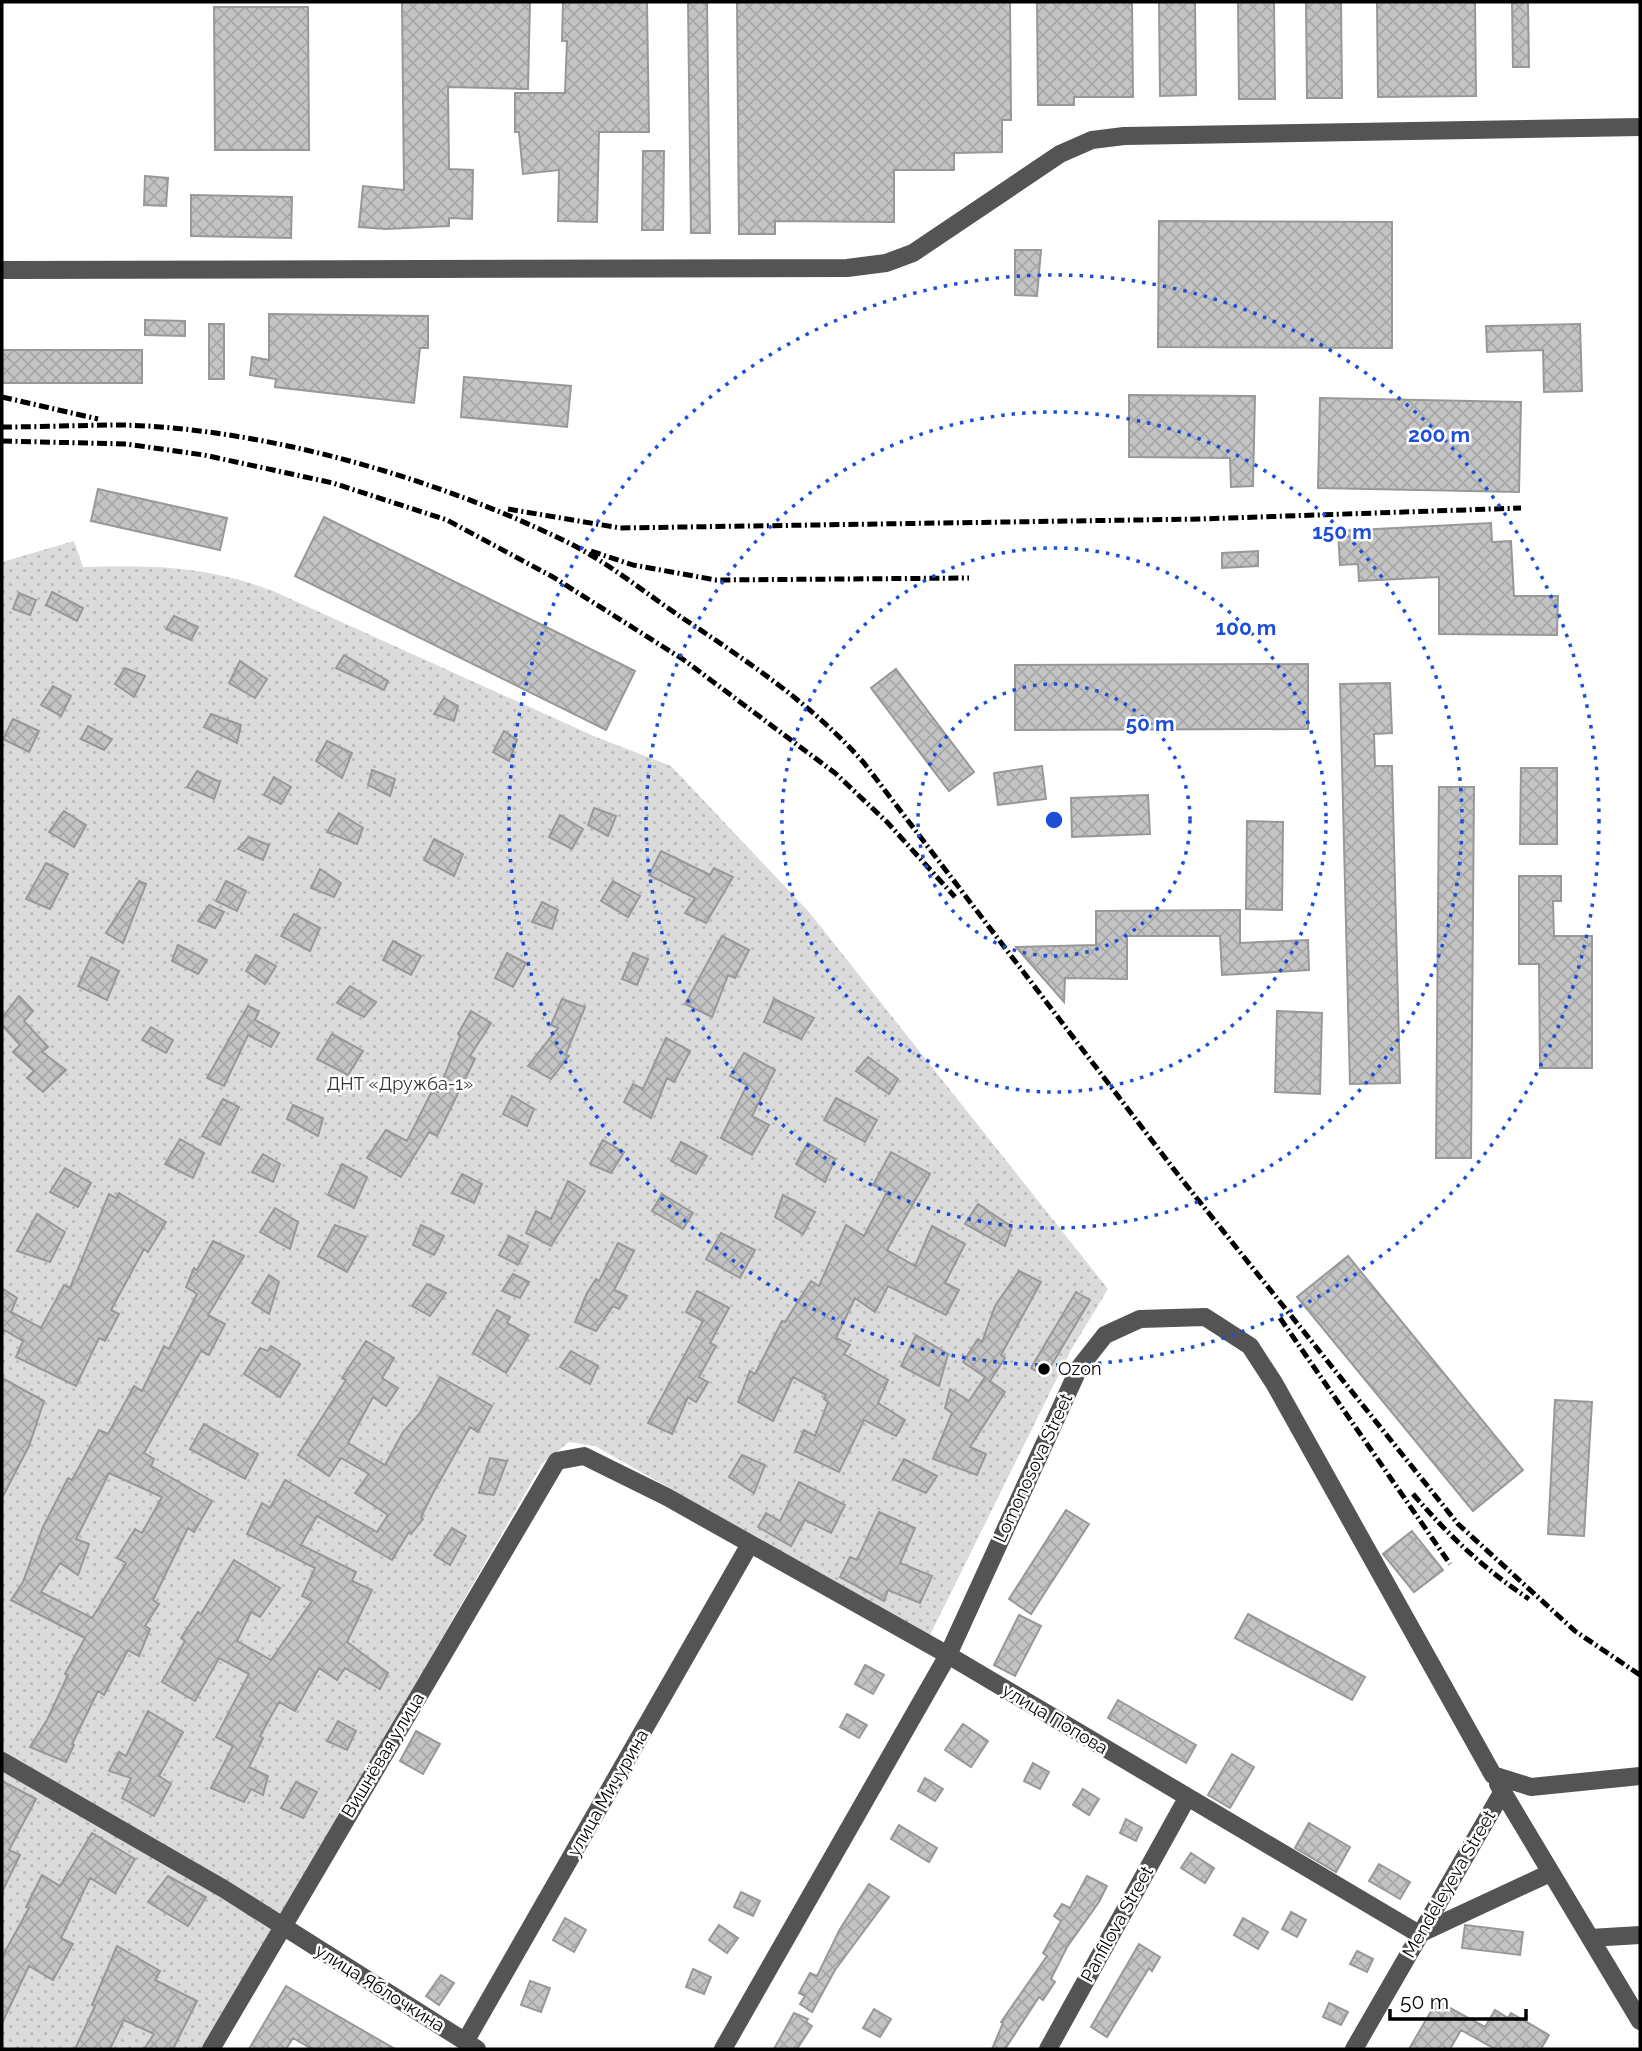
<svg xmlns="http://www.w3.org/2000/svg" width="1642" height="2051" font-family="Raleway,sans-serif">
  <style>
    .garden { fill: url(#garden-dots) }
    .building { fill: url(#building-cross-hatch); stroke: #989898; stroke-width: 2; fill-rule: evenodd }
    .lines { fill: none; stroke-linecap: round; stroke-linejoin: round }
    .minor { stroke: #545454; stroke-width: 18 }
    .rail { stroke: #000; stroke-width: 5; stroke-dasharray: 10 3.5 2 3.5; stroke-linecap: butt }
    .ring { fill: none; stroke: #1d4ed8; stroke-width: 3.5; stroke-dasharray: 3.5 7 }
    .poi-dot { fill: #000; stroke: #fff; stroke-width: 2.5 }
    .labels { text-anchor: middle; stroke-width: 5; stroke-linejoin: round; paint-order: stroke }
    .park-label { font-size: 18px; fill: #323232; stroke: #fff }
    .poi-label { font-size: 18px; fill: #000; stroke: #fff; text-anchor: start }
    .street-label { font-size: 18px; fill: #000; stroke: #fff }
    .centre { fill: #1d4ed8; stroke: #fff; stroke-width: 3.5 }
    .ring-label { font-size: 21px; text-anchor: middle; font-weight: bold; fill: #1d4ed8; stroke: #fff; stroke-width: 5; stroke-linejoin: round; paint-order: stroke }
  </style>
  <defs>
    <pattern id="garden-dots" width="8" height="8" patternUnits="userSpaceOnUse" patternTransform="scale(1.75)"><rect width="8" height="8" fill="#dbdbdb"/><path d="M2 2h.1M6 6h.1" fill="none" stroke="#bababa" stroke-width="1.8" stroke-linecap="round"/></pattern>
    <pattern id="building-cross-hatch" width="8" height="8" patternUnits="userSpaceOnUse" patternTransform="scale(1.75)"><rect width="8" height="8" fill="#c4c4c4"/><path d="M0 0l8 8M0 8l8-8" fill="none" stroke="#a7a7a7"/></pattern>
  </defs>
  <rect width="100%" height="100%" fill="#fff"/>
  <path class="garden" d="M74 541 83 567C152 565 207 566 273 591L596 737 671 766 809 912 1108 1289 1071 1350 930 1635 595 1446 569 1442 542 1464 205 2049H2V562Z"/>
  <path class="building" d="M402 2H530L528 89 448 87 449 169 473 170 472 219 449 218V226L386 229 359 227 363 186 404 190Z
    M563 2H647L649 132H599L597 222 558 221 559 170 523 174 519 132H515V93H565L567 41H562Z
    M688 2H707L710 233H691Z
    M737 2H1010L1011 120H1002V152L954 153V170H894V222L775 221V234H739Z
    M1037 2H1132L1133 97H1074V105H1038Z
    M1159 2H1195L1196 95 1160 96Z
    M1238 2H1274L1275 99H1239Z
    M1306 2H1341L1342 98H1307Z
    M1377 2H1475L1476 96 1378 97Z
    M1512 2H1528L1529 67H1513Z
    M214 7H308L309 150H215Z
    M643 151H664L663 230H642Z
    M145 176 168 178 166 206 144 205Z
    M191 195 292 197 291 238 191 236Z
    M1159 221 1392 222V348L1158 347Z
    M1015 250H1041L1037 296 1015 295Z
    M269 314 428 316V348H420L414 403 275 387 276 379 250 375 252 357 269 360Z
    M145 320 185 321V336L145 335Z
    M209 324H224V379H209Z
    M1580 324 1582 391 1544 392 1543 350 1487 352 1486 326Z
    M2 350H142V383H2Z
    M464 377 571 386 567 427 461 417Z
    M1129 395 1255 396 1253 486 1231 487 1230 458 1129 457Z
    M1320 398 1521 402 1519 492 1318 488Z
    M98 489 227 518 220 550 91 521Z
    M324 517 635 671 606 730 295 576Z
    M1491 523 1492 542 1511 541 1514 596H1558L1557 635 1439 634V577L1359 581 1358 564 1340 565 1338 531Z
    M1258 551V566L1222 568V553Z
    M52 592 83 608 77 621 46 605Z
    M19 593 36 600 30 615 13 609Z
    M174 616 198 627 191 640 166 629Z
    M344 655 388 681 384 690 336 668Z
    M240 661 267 679 255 698 229 683Z
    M1308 664V729L1015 730V665Z
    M125 668 145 676 134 697 115 684Z
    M896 669 974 772 949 791 871 688Z
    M1390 683 1392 733 1374 734 1375 766H1392L1400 1083 1350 1084 1340 684Z
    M53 686 71 696 61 716 41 705Z
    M444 698 458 706 454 721 434 714Z
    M211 714 241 725 237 743 204 727Z
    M13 719 39 731 29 752 3 739Z
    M88 726 112 739 104 750 81 739Z
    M504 731 517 740 509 761 493 752Z
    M327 741 352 753 342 778 316 761Z
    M1042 766 1046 799 998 805 994 773Z
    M1521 768H1557V844H1520Z
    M372 770 395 779 390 796 368 785Z
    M197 771 220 782 214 799 187 787Z
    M274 777 291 787 281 804 264 795Z
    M1439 787H1474L1471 1158H1436Z
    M1148 795 1150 834 1072 837 1071 798Z
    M594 808 616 816 608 836 588 825Z
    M64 811 86 825 74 847 49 832Z
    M339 813 363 828 357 844 327 832Z
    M560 815 583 829 572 849 549 837Z
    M1247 821 1283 822 1282 910 1246 909Z
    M249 837 269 845 263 860 238 849Z
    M434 839 463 854 454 876 424 860Z
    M661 851 710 875 714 868 733 877 706 923 685 913 695 898 649 875Z
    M46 863 68 874 50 909 26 899Z
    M320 869 341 883 334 897 311 888Z
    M1519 876H1561V901H1553L1554 936H1592V1068H1540L1539 964H1519Z
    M139 881 146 884 123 943 106 933Z
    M226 881 246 891 237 911 216 901Z
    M613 881 640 896 628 917 601 901Z
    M542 902 558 910 552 929 532 922Z
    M209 905 224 912 215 928 198 921Z
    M1240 910V943L1308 940 1309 970 1222 975 1220 936H1127V979L1065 978 1064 1002 1016 947 1096 945V911Z
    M294 914 320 928 310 951 281 936Z
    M722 936 749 950 735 978 728 975 712 1017 685 1004Z
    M393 941 421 956 411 975 383 960Z
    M178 945 207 960 198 974 172 961Z
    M507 953 526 963 513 987 495 978Z
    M633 953 648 959 637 985 622 979Z
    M256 955 276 966 265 984 246 971Z
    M91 957 119 971 107 1000 78 986Z
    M350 986 376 1002 364 1017 337 1003Z
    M19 996 33 1011 24 1021 48 1047 42 1052 66 1070 43 1092 27 1078 34 1071 13 1052 20 1045 2 1025V1018Z
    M562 999 585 1007 566 1054 569 1056 551 1079 528 1066 558 1028 551 1025Z
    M774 999 814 1018 801 1039 764 1022Z
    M248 1006 259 1011 255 1020 279 1033 271 1047 248 1035 224 1086 207 1078Z
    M471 1011 491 1023 470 1056 475 1059 437 1136 429 1132 401 1177 367 1158 386 1130 407 1141 433 1089 438 1092 460 1036 458 1034Z
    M1277 1011 1322 1013 1320 1094 1275 1092Z
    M151 1027 173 1040 166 1053 142 1040Z
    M332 1034 363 1051 348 1075 317 1059Z
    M666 1038 690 1051 674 1082 667 1078 651 1118 624 1102 633 1084 643 1089Z
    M744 1053 775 1070 752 1116 769 1125 752 1155 721 1138 747 1085 730 1076Z
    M868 1057 898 1079 889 1094 856 1071Z
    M512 1096 534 1109 527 1126 503 1114Z
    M836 1098 877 1120 865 1142 824 1120Z
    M223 1099 239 1107 220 1145 202 1136Z
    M293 1105 323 1118 318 1136 287 1119Z
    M180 1139 204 1153 193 1178 165 1164Z
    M603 1140 624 1152 611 1173 590 1164Z
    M681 1142 707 1156 696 1174 671 1161Z
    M808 1143 835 1159 825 1182 796 1164Z
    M891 1152 930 1174 887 1250 915 1266 932 1226 965 1244 945 1283 959 1290 946 1315 888 1286 875 1312 855 1298 836 1338 850 1345 844 1354 888 1380 878 1403 905 1420 896 1436 864 1420 839 1472 795 1451 804 1430 815 1436 828 1402 824 1399 826 1395 793 1377 773 1421 738 1402 750 1371 755 1374 782 1321 785 1322 811 1281 819 1286 846 1225 864 1236 887 1192 873 1185Z
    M263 1154 280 1164 273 1182 252 1172Z
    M342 1164 367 1177 354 1208 328 1195Z
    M65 1168 91 1183 78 1207 50 1192Z
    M462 1174 482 1184 474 1203 452 1193Z
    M568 1181 585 1191 551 1246 526 1233 536 1211 551 1219Z
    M119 1193 166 1222 148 1252 144 1249 111 1310 119 1314 105 1341 99 1338 76 1386 16 1357 23 1341 4 1330 2 1334V1288L17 1298 11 1312 41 1328 64 1285 70 1288 109 1194 116 1198Z
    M662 1194 693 1213 683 1229 652 1211Z
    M783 1195 815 1212 803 1234 775 1217Z
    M978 1204 1012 1227 1005 1246 965 1224Z
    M275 1208 298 1222 290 1249 260 1232Z
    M37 1214 65 1232 50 1262 17 1251Z
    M335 1225 366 1237 347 1272 318 1256Z
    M421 1225 444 1236 434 1255 413 1245Z
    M721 1233 755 1250 740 1278 706 1259Z
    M509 1236 528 1246 518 1265 499 1255Z
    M213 1241 244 1256 208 1315 225 1324 209 1355 201 1351 144 1453 154 1459 151 1466 212 1501 194 1532 188 1528 153 1600 159 1604 145 1626 150 1629 139 1656 128 1650 104 1695 98 1691 72 1744 74 1745 66 1762 30 1747 47 1720 68 1675 65 1674 85 1638 11 1600 23 1582 43 1527 68 1478 72 1480 99 1430 108 1434 134 1386 142 1391 164 1346 169 1349 197 1294 186 1287 194 1268 197 1270ZM109 1473 162 1497 142 1533 135 1529 117 1558 126 1563 92 1618 41 1592 60 1563 78 1575 89 1544 76 1539Z
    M618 1243 634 1251 614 1290 627 1296 619 1309 613 1306 596 1331 575 1322 587 1293 596 1279 599 1281Z
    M1348 1256 1523 1470 1473 1511 1297 1297Z
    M1019 1271 1041 1282 1001 1355 1005 1358 990 1381 1005 1392 970 1447 986 1454 977 1475 933 1459 952 1413 945 1408 950 1389 969 1401 985 1377 963 1362 978 1339 982 1342 995 1306Z
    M513 1274 529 1282 520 1298 502 1291Z
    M269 1275 279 1282 269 1314 252 1303Z
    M427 1284 446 1293 430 1316 412 1306Z
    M697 1291 729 1308 710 1343 716 1346 699 1377 708 1382 696 1402 688 1397 672 1434 648 1423 703 1321 686 1312Z
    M1076 1292 1090 1300 1045 1376 1031 1368Z
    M497 1310 510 1317 507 1323 529 1335 506 1373 473 1353Z
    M916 1335 948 1354 939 1386 901 1366Z
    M366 1341 394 1358 382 1378 398 1388 386 1406 373 1397 348 1443 385 1465 403 1432 420 1413 440 1377 492 1406 478 1432 470 1427 433 1493 421 1517 423 1519 411 1534 409 1532 392 1560 317 1516 301 1545 356 1572 352 1581 372 1590 347 1642 388 1673 380 1689 345 1668 337 1680 319 1668 295 1711 279 1702 260 1736 263 1738 249 1767 268 1776 263 1795 251 1789 244 1802 211 1788 233 1746 216 1737 249 1674 219 1658 195 1701 162 1682 185 1641 181 1638 198 1612 201 1614 234 1560 280 1588 260 1617 251 1612 237 1641 271 1660 312 1601 302 1596 315 1568 247 1534 262 1503 270 1508 285 1480 377 1532 388 1515 355 1493 369 1474 341 1458 329 1476 298 1455 346 1380 342 1378Z
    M271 1346 300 1364 280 1397 244 1374 260 1348 268 1351Z
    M571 1351 598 1366 590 1384 560 1367Z
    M2 1378 44 1401 29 1446 2 1498Z
    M1555 1400 1592 1402 1584 1536 1548 1534Z
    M204 1424 258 1454 245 1479 190 1449Z
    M742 1455 765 1465 754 1493 729 1477Z
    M490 1458 507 1461 494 1495 479 1493Z
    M904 1459 937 1476 926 1493 893 1479Z
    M799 1482 845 1505 831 1533 805 1520 791 1546 758 1527 766 1513 780 1521Z
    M1066 1510 1089 1524 1031 1614 1009 1599Z
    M879 1512 915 1528 900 1563 932 1576 920 1603 888 1590 884 1601 840 1577 850 1557 857 1560Z
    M452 1528 466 1536 450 1565 434 1555Z
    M1412 1531 1443 1570 1414 1592 1383 1554Z
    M1248 1614 1365 1677 1352 1700 1235 1638Z
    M1019 1615 1041 1626 1015 1676 994 1665Z
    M865 1665 884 1675 873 1694 855 1684Z
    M1118 1700 1196 1745 1186 1763 1108 1718Z
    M148 1711 183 1732 159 1776 171 1784 154 1816 122 1798 131 1778 109 1771 119 1752 126 1756Z
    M847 1714 867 1725 859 1738 840 1727Z
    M338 1721 356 1731 347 1750 327 1741Z
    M963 1724 988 1741 971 1767 945 1750Z
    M416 1731 440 1744 423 1774 400 1761Z
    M1232 1754 1254 1767 1230 1808 1208 1795Z
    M1033 1763 1049 1772 1040 1789 1024 1781Z
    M925 1778 943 1789 935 1801 918 1791Z
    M2 1781 36 1799 9 1850 20 1855 2 1892Z
    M296 1782 317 1792 303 1818 281 1808Z
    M1083 1789 1099 1799 1089 1815 1073 1805Z
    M1126 1819 1142 1828 1136 1841 1120 1833Z
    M1309 1823 1350 1847 1336 1872 1295 1848Z
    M899 1825 937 1848 929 1862 891 1839Z
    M92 1833 135 1859 115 1893 90 1878 61 1938 73 1944 53 1980 29 1966 2 2023V1957L29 1908 26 1907 42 1875 60 1886Z
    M1191 1853 1214 1868 1205 1883 1181 1868Z
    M1379 1864 1410 1882 1400 1899 1369 1881Z
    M168 1876 206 1897 188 1926 148 1902Z
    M1087 1876 1107 1886 1099 1902 1067 1947 1051 1979 1055 1982 1043 2000 1039 1997 1005 2049H992L1003 2023 1001 2022 1047 1956 1043 1953 1061 1921 1054 1916 1062 1904 1070 1908Z
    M869 1884 889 1897 835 1970 812 2012 800 2004 805 1996 799 1993 810 1973 817 1976 840 1929Z
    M741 1892 760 1901 753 1916 734 1907Z
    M1291 1912 1306 1920 1297 1937 1282 1929Z
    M565 1918 586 1930 574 1952 553 1940Z
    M1243 1918 1268 1932 1258 1949 1234 1935Z
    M719 1925 738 1938 727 1953 709 1940Z
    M1465 1925 1523 1932 1520 1955 1462 1948Z
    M1139 1944 1160 1957 1152 1971 1149 1968 1107 2037 1091 2027Z
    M117 1946 160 1971 155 1980 197 2001 173 2049H144L154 2034 124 2020 110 2049H75L95 2006 92 2005Z
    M1357 1951 1373 1959 1367 1972 1350 1964Z
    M693 1969 711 1977 704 1994 686 1987Z
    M441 1975 454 1983 439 2005 426 1996Z
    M530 1981 550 1988 541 2012 521 2005Z
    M286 1986 395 2049H312L293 2038 286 2049H249Z
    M1437 2001 1485 2027 1495 2010 1508 2018 1511 2013 1549 2035 1541 2049H1495L1461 2030 1450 2049H1409Z
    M1329 2003 1348 2012 1341 2025 1323 2017Z
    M874 2009 891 2019 880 2037 863 2028Z
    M794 2013 808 2019 806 2022 812 2026 797 2049H774Z"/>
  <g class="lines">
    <path class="minor" d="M2 270 847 268 886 263 913 253 1060 154 1092 140 1124 136 1640 127
      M2 1761 224 1889 477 2049
      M1498 1784 1640 2021
      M1590 1938 1640 1935
      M465 2042 750 1544
      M211 2049 557 1461 584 1456 667 1497 948 1655 1419 1934 1550 1873
      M723 2049 948 1655 1079 1368 1105 1335 1140 1319 1205 1317 1250 1346 1274 1383 1493 1775 1531 1787 1640 1776
      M1048 2049 1187 1798
      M1354 2049 1503 1791"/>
    <path class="rail" d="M2 397 98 419
      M2 427C42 427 83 425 124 425 268 429 438 479 567 542 608 562 649 596 687 621 750 663 814 706 864 763L1179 1176 1458 1524 1575 1631 1640 1675
      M2 441 126 444 204 455 333 483 447 520 553 577 684 660 835 773 887 822 955 897
      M508 509 620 528 1200 519 1521 508
      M591 551 633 565 716 580 969 578
      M1280 1318 1450 1564
      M1413 1494C1448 1535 1484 1569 1529 1599"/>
  </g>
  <g class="ring">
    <circle cx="1054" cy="820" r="136"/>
    <circle cx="1054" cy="820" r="272"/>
    <circle cx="1054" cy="820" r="408"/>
    <circle cx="1054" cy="820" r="545"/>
  </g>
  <circle class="poi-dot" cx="1044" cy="1369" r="7"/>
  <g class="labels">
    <g class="park-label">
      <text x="400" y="1090">ДНТ «Дружба-1»</text>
    </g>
    <g class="poi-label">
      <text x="1058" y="1375">Ozon</text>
    </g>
    <g class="street-label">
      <text transform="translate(1033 1468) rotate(-65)" y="6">Lomonosova Street</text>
      <text transform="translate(1055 1719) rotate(31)" y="6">улица Попова</text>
      <text transform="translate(383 1755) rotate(-59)" y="6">Вишнёвая улица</text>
      <text transform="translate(608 1793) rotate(-60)" y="6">улица Мичурина</text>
      <text transform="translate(1449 1884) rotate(-60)" y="6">Mendeleyeva Street</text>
      <text transform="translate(1117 1924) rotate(-61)" y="6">Panfilova Street</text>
      <text transform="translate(380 1988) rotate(32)" y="6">улица Яблочкина</text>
    </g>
  </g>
  <circle cx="1054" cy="820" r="10" class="centre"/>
  <g class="ring-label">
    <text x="1439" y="442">200 m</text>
    <text x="1342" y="539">150 m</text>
    <text x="1246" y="635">100 m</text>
    <text x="1150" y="731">50 m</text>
  </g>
  <rect width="1642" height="2051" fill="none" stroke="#000000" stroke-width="7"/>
  <path d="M1390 2009v10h136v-10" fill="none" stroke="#000000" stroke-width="3.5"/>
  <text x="1400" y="2009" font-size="21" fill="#000000" stroke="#ffffff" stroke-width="5" paint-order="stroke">50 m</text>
</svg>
